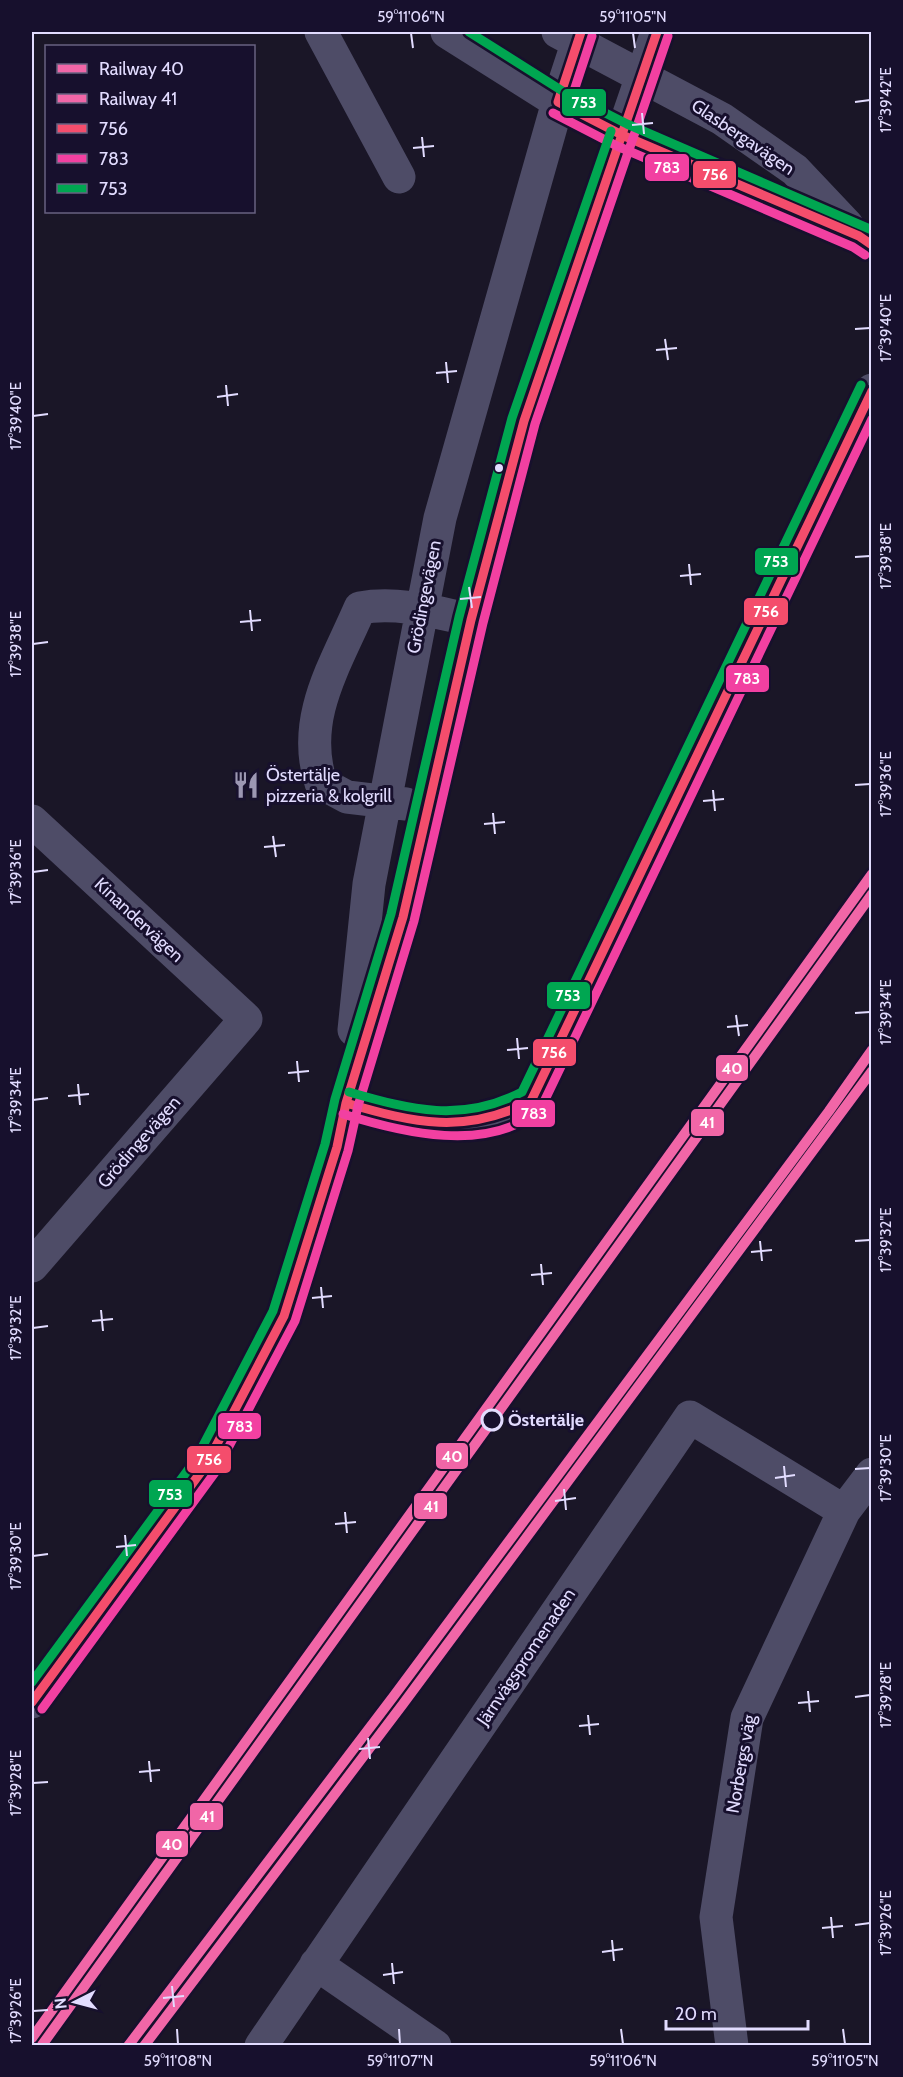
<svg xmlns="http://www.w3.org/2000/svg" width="903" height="2077" font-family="Cabin,sans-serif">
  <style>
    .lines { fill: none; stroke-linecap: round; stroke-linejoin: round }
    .minor { stroke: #4e4c67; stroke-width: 33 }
    .bus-1-casing { stroke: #17102d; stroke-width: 14 }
    .bus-2-casing { stroke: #17102d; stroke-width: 14 }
    .bus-3-casing { stroke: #17102d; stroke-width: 14 }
    .bus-1 { stroke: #f44d6c; stroke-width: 9 }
    .bus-2 { stroke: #f240a1; stroke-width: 9 }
    .bus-3 { stroke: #00a651; stroke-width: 9 }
    .rail-1-casing { stroke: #17102d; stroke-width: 15 }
    .rail-2-casing { stroke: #17102d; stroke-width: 15 }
    .rail-1 { stroke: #f166a7; stroke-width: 10 }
    .rail-2 { stroke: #f166a7; stroke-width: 10 }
    .ticks { fill: none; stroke: #e2dcff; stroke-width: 2 }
    .bus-dot { fill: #e2dcff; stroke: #17102d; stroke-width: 2 }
    .stop-dot { fill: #17102d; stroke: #e2dcff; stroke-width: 3 }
    .labels { text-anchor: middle; stroke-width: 6; stroke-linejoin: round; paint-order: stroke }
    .street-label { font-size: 18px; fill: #e2dcff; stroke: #17102d }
    .poi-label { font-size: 18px; fill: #e2dcff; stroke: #17102d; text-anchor: start }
    .stop-label { font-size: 18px; font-weight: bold; fill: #e2dcff; stroke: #17102d; text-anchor: start }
    .line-badge { stroke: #17102d; stroke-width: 2 }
    .badge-label { font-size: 16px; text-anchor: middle; font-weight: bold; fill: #fff }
    .neatline { fill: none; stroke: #e2dcff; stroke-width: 2 }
    .ticks-label { font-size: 15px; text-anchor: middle; fill: #e2dcff }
  </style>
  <rect width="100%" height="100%" fill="#1a1627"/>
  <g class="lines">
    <path class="minor" d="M321 32 399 177
      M447 32 558 102 622 135 859 236
      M558 32 722 119 795 170 847 225
      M406 804 347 797 321 783C300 719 335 666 360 608 397 601 435 612 471 620
      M32 821 246 1019 32 1266
      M354 1030 369 884 440 518 558 102 581 32
      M346 1103C411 1123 470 1139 531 1101L872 390
      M32 1702 206 1465 284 1316 337 1147 346 1103 403 917 471 620 524 421 657 32
      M316 1964 435 2046
      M261 2046 690 1417 844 1511
      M732 2046 716 1917 747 1718 844 1511 872 1474"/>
    <defs>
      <path id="bus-1" d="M558 102 622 135 859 236 872 245
        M558 102 581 32
        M346 1103C414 1123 465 1135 531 1101L872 391
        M32 1702 206 1465 284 1316 337 1147 346 1103 403 917 471 620 524 421 657 32"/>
      <path id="bus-2" d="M569 106 592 36
        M553 113 617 146 853 247 865 255
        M343 1114C400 1132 490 1155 541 1108L872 419
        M42 1709 216 1471 295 1321 348 1151 358 1106 414 921 483 623 535 424 668 36"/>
      <path id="bus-3" d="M469 32 564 92 627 124 872 230
        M349 1092C411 1110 462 1123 522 1092L861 385
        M32 1682 196 1459 273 1311 325 1144 335 1099 391 914 459 617 512 418 611 131"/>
    </defs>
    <use href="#bus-1" class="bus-1-casing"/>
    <use href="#bus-2" class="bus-2-casing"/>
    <use href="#bus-3" class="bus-3-casing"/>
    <use href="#bus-1" class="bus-1"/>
    <use href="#bus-2" class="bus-2"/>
    <use href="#bus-3" class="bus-3"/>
    <defs>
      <path id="rail-1" d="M32 2038 872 874
        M128 2046 393 1697 829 1111 872 1050"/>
      <path id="rail-2" d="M42 2045 872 894
        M144 2046 403 1704 872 1071"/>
    </defs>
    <use href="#rail-1" class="rail-1-casing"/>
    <use href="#rail-2" class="rail-2-casing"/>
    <use href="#rail-1" class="rail-1"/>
    <use href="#rail-2" class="rail-2"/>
  </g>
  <path class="ticks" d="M411 33 413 48M633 33 635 48M855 102 870 100M642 113 644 134M632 125 653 123M422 137 424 157M413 148 434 146M855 329 870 328M665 339 668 360M656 350 677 348M446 362 448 383M436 373 457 371M226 385 228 406M217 397 238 394M33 416 48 414M855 557 870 556M689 564 691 585M680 576 701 574M469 587 472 608M460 599 481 597M250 610 252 631M240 622 261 620M33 644 48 642M855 785 870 784M713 790 715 811M703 801 724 799M493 813 495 834M484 824 505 822M273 836 276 857M264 847 285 845M33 872 48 870M855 1013 870 1012M736 1015 739 1036M727 1027 748 1025M517 1038 519 1059M507 1050 528 1048M297 1061 299 1082M288 1073 309 1071M78 1084 80 1105M68 1096 89 1094M33 1100 48 1098M760 1241 762 1261M855 1241 870 1240M751 1252 772 1250M541 1264 543 1285M531 1275 552 1273M321 1287 323 1308M312 1298 332 1296M101 1310 103 1331M92 1321 113 1319M33 1328 48 1326M784 1466 786 1487M855 1469 870 1468M775 1478 795 1475M564 1489 566 1510M555 1501 576 1498M345 1512 347 1533M335 1524 356 1522M125 1535 127 1556M116 1547 136 1545M33 1556 48 1554M808 1691 810 1712M855 1697 870 1695M798 1703 819 1701M588 1715 590 1735M579 1726 599 1724M368 1738 370 1759M359 1749 380 1747M149 1761 151 1782M139 1772 160 1770M33 1783 48 1782M831 1917 833 1938M855 1925 870 1923M822 1928 843 1926M612 1940 614 1961M602 1952 623 1949M392 1963 394 1984M383 1975 403 1972M172 1986 174 2007M163 1998 184 1996M33 2011 48 2010M177 2029 178 2044M399 2029 400 2044M621 2029 623 2044M843 2029 845 2044"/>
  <defs>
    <symbol id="restaurant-bare" viewBox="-9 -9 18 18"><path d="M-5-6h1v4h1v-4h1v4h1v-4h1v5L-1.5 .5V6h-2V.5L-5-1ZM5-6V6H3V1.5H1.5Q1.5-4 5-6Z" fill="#9c97b3" stroke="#17102d" stroke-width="2.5" paint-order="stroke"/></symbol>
  </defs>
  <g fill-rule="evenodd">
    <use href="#restaurant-bare" x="227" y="766" width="38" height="38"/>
  </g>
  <circle class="bus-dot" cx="499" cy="468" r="5"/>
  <circle class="stop-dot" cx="492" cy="1420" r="10"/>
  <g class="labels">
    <g class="street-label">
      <text transform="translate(743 137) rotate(34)" y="6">Glasbergavägen</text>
      <text transform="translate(424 597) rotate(-79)" y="6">Grödingevägen</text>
      <text transform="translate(139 920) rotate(43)" y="6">Kinandervägen</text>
      <text transform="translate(139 1142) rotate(-49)" y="6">Grödingevägen</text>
      <text transform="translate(526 1657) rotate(-56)" y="6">Järnvägspromenaden</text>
      <text transform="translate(741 1764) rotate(-80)" y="6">Norbergs väg</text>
    </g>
    <g class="poi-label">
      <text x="266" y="781">Östertälje<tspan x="266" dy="21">pizzeria &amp; kolgrill</tspan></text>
    </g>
    <g class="stop-label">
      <text x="508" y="1426">Östertälje</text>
    </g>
  </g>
  <g class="line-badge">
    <rect x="561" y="88" width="46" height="29" rx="6" fill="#00a651"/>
    <rect x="644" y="153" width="46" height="29" rx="6" fill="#f240a1"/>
    <rect x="692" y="160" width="45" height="29" rx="6" fill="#f44d6c"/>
    <rect x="754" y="547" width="45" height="29" rx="6" fill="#00a651"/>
    <rect x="743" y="597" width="46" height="29" rx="6" fill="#f44d6c"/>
    <rect x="725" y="664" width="45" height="29" rx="6" fill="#f240a1"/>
    <rect x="546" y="981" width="45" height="29" rx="6" fill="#00a651"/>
    <rect x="532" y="1038" width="45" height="29" rx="6" fill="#f44d6c"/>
    <rect x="715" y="1054" width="34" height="28" rx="6" fill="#f166a7"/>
    <rect x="511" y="1099" width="45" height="29" rx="6" fill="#f240a1"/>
    <rect x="690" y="1108" width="35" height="29" rx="6" fill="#f166a7"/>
    <rect x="217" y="1412" width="45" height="28" rx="6" fill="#f240a1"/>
    <rect x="435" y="1442" width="34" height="28" rx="6" fill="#f166a7"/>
    <rect x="186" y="1445" width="46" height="29" rx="6" fill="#f44d6c"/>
    <rect x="148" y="1479" width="45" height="29" rx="6" fill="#00a651"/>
    <rect x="413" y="1492" width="35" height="28" rx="6" fill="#f166a7"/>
    <rect x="189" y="1802" width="35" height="29" rx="6" fill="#f166a7"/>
    <rect x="155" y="1830" width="34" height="28" rx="6" fill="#f166a7"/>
  </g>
  <g class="badge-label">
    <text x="584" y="108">753</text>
    <text x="667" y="173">783</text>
    <text x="715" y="180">756</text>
    <text x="776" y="567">753</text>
    <text x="766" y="617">756</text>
    <text x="747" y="684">783</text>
    <text x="568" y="1001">753</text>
    <text x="554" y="1058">756</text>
    <text x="732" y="1074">40</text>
    <text x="534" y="1119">783</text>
    <text x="707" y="1128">41</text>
    <text x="240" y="1432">783</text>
    <text x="452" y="1462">40</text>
    <text x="209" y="1465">756</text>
    <text x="170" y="1500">753</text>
    <text x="431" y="1512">41</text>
    <text x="207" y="1822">41</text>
    <text x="172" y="1850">40</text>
  </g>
  <rect width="903" height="2077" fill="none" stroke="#17102d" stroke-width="66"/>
  <rect x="45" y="45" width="210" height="168" fill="#17102d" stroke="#686281" stroke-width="1.5"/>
  <rect x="57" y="64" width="30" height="9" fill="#f166a7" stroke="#686281" stroke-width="1.5"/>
  <text x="99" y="75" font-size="18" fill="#e2dcff">Railway 40</text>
  <rect x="57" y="94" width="30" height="9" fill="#f166a7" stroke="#686281" stroke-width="1.5"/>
  <text x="99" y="105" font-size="18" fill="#e2dcff">Railway 41</text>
  <rect x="57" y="124" width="30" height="9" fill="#f44d6c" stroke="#686281" stroke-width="1.5"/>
  <text x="99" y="135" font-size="18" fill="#e2dcff">756</text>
  <rect x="57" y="154" width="30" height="9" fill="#f240a1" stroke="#686281" stroke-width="1.5"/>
  <text x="99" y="165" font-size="18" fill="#e2dcff">783</text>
  <rect x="57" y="184" width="30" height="9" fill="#00a651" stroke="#686281" stroke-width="1.5"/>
  <text x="99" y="195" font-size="18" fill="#e2dcff">753</text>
  <g transform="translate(75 2002) rotate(264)" stroke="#17102d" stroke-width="4.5" paint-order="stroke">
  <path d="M0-4.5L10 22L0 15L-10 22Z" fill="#e2dcff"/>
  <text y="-9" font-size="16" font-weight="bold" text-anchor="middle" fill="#e2dcff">N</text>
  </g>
  <path d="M666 2020v9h142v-9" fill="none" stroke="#e2dcff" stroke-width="3"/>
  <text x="675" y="2020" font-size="18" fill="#e2dcff" stroke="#17102d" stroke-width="4.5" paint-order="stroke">20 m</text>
  <rect x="33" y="33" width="837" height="2011" class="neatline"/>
  <g class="ticks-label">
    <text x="411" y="22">59°11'06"N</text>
    <text x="633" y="22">59°11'05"N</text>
    <text transform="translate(886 100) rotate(-90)" y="5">17°39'42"E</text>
    <text transform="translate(886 328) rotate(-90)" y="5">17°39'40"E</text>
    <text transform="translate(16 416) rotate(-90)" y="5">17°39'40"E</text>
    <text transform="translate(886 556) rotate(-90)" y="5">17°39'38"E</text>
    <text transform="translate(16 644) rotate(-90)" y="5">17°39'38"E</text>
    <text transform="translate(886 784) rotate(-90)" y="5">17°39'36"E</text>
    <text transform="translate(16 872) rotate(-90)" y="5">17°39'36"E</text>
    <text transform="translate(886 1012) rotate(-90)" y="5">17°39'34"E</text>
    <text transform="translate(16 1100) rotate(-90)" y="5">17°39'34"E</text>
    <text transform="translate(886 1240) rotate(-90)" y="5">17°39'32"E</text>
    <text transform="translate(16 1328) rotate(-90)" y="5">17°39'32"E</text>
    <text transform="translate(886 1468) rotate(-90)" y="5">17°39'30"E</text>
    <text transform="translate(16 1556) rotate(-90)" y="5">17°39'30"E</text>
    <text transform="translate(886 1695) rotate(-90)" y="5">17°39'28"E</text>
    <text transform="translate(16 1783) rotate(-90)" y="5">17°39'28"E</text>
    <text transform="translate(886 1923) rotate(-90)" y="5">17°39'26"E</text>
    <text transform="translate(16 2011) rotate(-90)" y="5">17°39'26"E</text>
    <text x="178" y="2066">59°11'08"N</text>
    <text x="400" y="2066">59°11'07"N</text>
    <text x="623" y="2066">59°11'06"N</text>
    <text x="845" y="2066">59°11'05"N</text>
  </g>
</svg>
